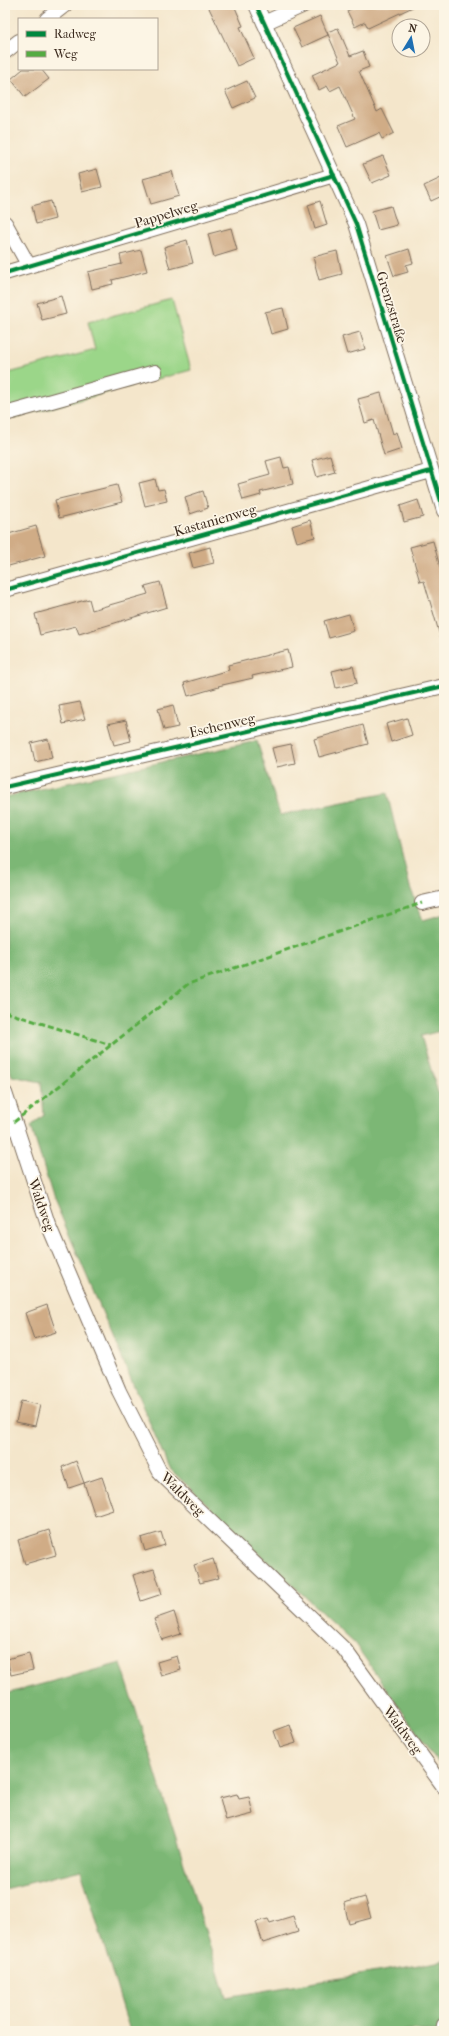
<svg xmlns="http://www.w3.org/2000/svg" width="449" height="2036" font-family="'IM FELL French Canon',serif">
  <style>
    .green { fill: #9bd689; stroke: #6b8054 }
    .forest { fill: #7cb775; stroke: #5c704a }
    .building { fill: #d0ac86 }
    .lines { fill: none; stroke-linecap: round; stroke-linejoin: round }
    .minor-casing { stroke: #7c6c5b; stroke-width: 16 }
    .minor { stroke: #fff; stroke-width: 14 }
    .quiet { stroke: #55ab43; stroke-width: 3; stroke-dasharray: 6 3; stroke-linecap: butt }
    .cycleway-casing { stroke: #fcf5e5; stroke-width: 6 }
    .cycleway { stroke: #00873e; stroke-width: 4 }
    .labels { text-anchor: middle; stroke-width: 3.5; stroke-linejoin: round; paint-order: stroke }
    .street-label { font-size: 14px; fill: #3b2a1e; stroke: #fcf5e5 }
  </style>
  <rect width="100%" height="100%" fill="#fcf5e5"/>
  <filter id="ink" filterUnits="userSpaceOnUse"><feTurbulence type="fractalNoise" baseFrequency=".025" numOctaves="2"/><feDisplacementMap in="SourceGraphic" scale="8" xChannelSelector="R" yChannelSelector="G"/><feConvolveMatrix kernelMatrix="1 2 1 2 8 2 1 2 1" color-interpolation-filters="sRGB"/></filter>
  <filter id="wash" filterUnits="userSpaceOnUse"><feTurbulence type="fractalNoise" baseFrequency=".012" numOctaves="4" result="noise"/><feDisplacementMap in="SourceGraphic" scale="16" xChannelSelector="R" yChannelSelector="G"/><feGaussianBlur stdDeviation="0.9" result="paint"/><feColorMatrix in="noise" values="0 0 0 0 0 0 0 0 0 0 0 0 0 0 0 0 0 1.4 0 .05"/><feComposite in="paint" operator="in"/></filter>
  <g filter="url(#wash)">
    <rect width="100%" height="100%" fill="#f4e6cb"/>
    <path class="green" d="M172 300 191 370 5 420V374L95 350 88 322Z"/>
    <path class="forest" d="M257 741 280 815 387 793 410 887 423 920 444 914V1030L421 1036 444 1113V1771L355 1644 169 1468 53 1197 31 1126 44 1115 41 1082 12 1076 5 1057V797Z
      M121 1663 226 1997 443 1961 444 1959V2031H130L81 1870 5 1889V1694Z"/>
    <g id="blocks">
      <path class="building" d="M217 5H234L243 26 240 27 254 58 237 66 209 8Z
        M359 5H417L368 28 365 22 355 27 347 11Z
        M320 16 328 35 302 47 293 28Z
        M338 28 350 56 363 51 369 67 359 71 377 112 382 109 394 133 382 139 379 133 347 147 338 126 355 119 340 86 330 91 327 86 319 90 312 75 340 62 327 32Z
        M23 69H41L49 79 25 97 11 79Z
        M247 81 255 98 233 108 225 91Z
        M383 156 391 175 372 183 363 164Z
        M97 169 102 187 82 192 78 174Z
        M172 171 179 196 151 204 143 179Z
        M441 178 444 185V195L431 201 424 186Z
        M51 201 55 219 36 224 32 206Z
        M320 201 327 225 315 229 308 205Z
        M391 206 397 225 378 230 372 211Z
        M231 228 237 250 214 257 208 234Z
        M187 240 193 263 170 269 164 247Z
        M409 249 413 263 406 265 408 272 394 276 387 256Z
        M141 250 147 271 112 280 113 284 92 289 88 272 122 264 120 255Z
        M337 251 342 274 319 280 313 257Z
        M61 296 66 314 42 320 37 303Z
        M283 308 288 329 271 334 265 312Z
        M360 332 365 349 347 354 342 337Z
        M381 393 393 434 397 432 402 449 384 455 374 420 365 423 358 399Z
        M330 455 335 472 317 477 312 460Z
        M281 457 284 468 289 467 293 484 260 492 261 495 243 500 238 484 270 475 266 461Z
        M155 479 158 490 164 489 167 501 145 506 139 483Z
        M117 485 122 502 59 518 55 500Z
        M203 491 208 508 190 514 185 497Z
        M418 500 423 517 404 522 400 506Z
        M310 520 315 537 297 542 292 526Z
        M36 526 45 556 5 567V535Z
        M433 541 444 582V639H441L424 581 420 582 410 547Z
        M210 547 214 563 193 568 189 553Z
        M160 582 167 607 79 634 76 626 40 635 35 614 89 599 92 610 148 594 145 586Z
        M349 614 354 631 329 638 324 621Z
        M288 650 292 667 252 676 253 678 218 686 219 687 188 696 184 683 229 670 228 665Z
        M353 666 357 683 336 688 332 671Z
        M80 702 85 719 63 724 59 706Z
        M173 705 178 727 164 730 158 709Z
        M407 718 412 735 391 742 386 724Z
        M126 720 131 741 114 745 108 724Z
        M363 725 368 744 319 757 314 739Z
        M48 739 52 758 35 762 31 743Z
        M291 744 295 763 277 767 272 748Z
        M47 1305 56 1332 34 1339 25 1313Z
        M21 1401 40 1405 35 1426 16 1422Z
        M76 1461 84 1483 69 1488 62 1467Z
        M102 1477 113 1510 95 1516 84 1483Z
        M49 1530 56 1555 25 1564 18 1540Z
        M161 1532 165 1545 145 1551 141 1538Z
        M213 1559 219 1578 200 1583 194 1565Z
        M154 1569 162 1594 141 1601 133 1575Z
        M174 1612 181 1634 162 1640 154 1619Z
        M29 1653 33 1670 11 1675 7 1659Z
        M177 1656 181 1670 161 1676 157 1662Z
        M290 1725 296 1743 280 1748 274 1731Z
        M237 1794 239 1799 249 1797 253 1814 226 1821 220 1798Z
        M365 1897 371 1918 349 1924 344 1903Z
        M293 1916 298 1932 263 1943 256 1922 268 1919 270 1923Z"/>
    </g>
  </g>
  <g filter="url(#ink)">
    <use href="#blocks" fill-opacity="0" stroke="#7c6c5b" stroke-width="1"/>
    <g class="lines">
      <defs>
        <path id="minor" d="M256 5 356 224 444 511
          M47 19 65 5
          M264 23 304 5
          M5 52 19 41
          M5 223 29 266
          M5 273 334 175
          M5 414 155 372
          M5 590 431 471
          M5 787 444 686
          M422 903 444 898
          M5 1093 48 1224 119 1391 161 1474 345 1650 444 1787
          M443 2031 444 2025"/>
      </defs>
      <use href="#minor" class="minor-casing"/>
      <use href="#minor" class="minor"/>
      <path class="quiet" d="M5 1012 111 1045
        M14 1122 188 984 422 903"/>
      <defs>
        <path id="cycleway" d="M256 5 356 224 444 511
          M5 273 334 175
          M5 590 431 471
          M5 787 444 686"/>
      </defs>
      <use href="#cycleway" class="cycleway-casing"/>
      <use href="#cycleway" class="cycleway"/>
    </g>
  </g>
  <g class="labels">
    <g class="street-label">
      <text transform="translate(166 214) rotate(-17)" y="5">Pappelweg</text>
      <text transform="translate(392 307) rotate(73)" y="5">Grenzstraße</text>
      <text transform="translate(215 520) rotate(-16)" y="5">Kastanienweg</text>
      <text transform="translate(222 725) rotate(-13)" y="5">Eschenweg</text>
      <text transform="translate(42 1205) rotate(71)" y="5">Waldweg</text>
      <text transform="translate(183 1494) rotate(45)" y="5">Waldweg</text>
      <text transform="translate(403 1730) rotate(54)" y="5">Waldweg</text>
    </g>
  </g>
  <rect width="449" height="2036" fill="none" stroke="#fcf5e5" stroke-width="20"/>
  <rect x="18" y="18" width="140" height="52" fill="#fcf5e5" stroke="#afa495"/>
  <rect x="26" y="31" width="20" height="6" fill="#00873e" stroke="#afa495"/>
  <text x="54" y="38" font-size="12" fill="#3b2a1e">Radweg</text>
  <rect x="26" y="51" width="20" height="6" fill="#55ab43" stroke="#afa495"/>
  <text x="54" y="58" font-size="12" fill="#3b2a1e">Weg</text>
  <g transform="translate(411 38) rotate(10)"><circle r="19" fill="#fcf5e5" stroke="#afa495"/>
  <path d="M0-3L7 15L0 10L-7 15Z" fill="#1f6fb2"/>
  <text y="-6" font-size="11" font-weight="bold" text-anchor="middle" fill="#3b2a1e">N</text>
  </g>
</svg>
